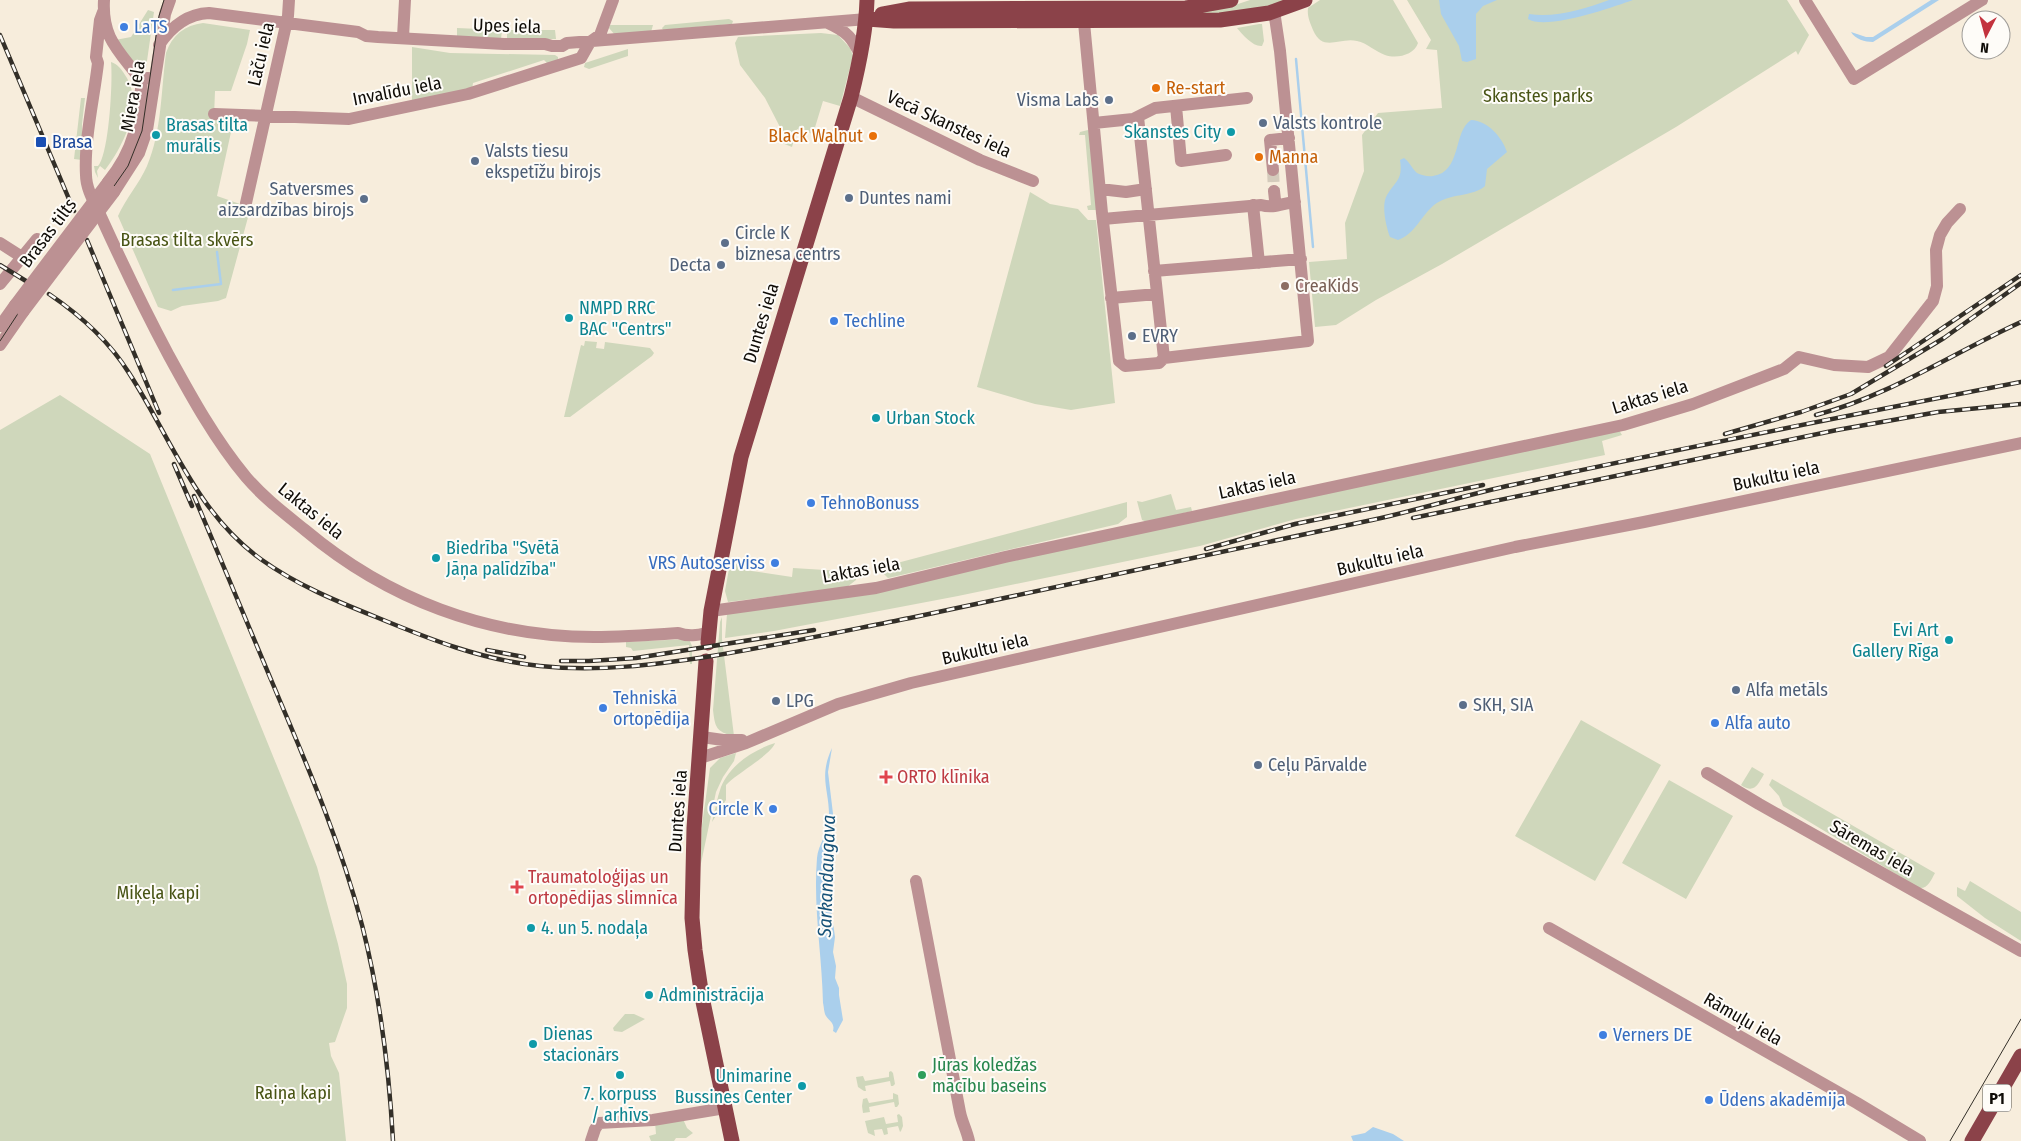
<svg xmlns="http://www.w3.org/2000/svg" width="2021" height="1141" font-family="'Fira Sans Condensed',sans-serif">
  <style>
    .green { fill: #cfd7bb }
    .water { fill: #aacfec }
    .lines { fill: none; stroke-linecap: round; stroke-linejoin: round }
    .stream { stroke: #aacfec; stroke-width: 2.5 }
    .minor-tunnel { stroke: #d4cbbc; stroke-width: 12; stroke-dasharray: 12 6; stroke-linecap: butt }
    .minor { stroke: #bc9193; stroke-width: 12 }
    .major { stroke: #8b4249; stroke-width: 15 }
    .tram { stroke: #332f28; stroke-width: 1 }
    .rail-casing { stroke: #332f28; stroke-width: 4.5 }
    .rail { stroke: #fefcf8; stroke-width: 2.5; stroke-dasharray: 8; stroke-linecap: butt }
    .minor-bridge { stroke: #bc9193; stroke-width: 12 }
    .shop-dot { fill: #3f7fe0; stroke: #fefcf8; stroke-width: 2 }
    .food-dot { fill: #e8710a; stroke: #fefcf8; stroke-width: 2 }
    .service-dot { fill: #5c6f8a; stroke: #fefcf8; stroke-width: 2 }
    .culture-dot { fill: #0f9aa8; stroke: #fefcf8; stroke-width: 2 }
    .transit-dot { fill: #1a4fb4; stroke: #fefcf8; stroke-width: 2 }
    .education-dot { fill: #8d6e63; stroke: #fefcf8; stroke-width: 2 }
    .health-dot { fill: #e0444e; stroke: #fefcf8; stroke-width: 2 }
    .leisure-dot { fill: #2e9e5b; stroke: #fefcf8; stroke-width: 2 }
    .labels { text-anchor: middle; stroke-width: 4; stroke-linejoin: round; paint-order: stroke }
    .shield { fill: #fefcf8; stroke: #57544f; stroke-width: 1 }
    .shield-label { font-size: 16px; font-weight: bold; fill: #0f0c07 }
    .street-label { font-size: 18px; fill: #0f0c07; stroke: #fefcf8 }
    .shop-label { font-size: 18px; fill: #366cbe; stroke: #fefcf8; text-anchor: start }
    .food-label { font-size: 18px; fill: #c56008; stroke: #fefcf8; text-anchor: start }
    .park-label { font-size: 18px; fill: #485414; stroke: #fefcf8 }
    .service-label { font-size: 18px; fill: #4e5e75; stroke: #fefcf8; text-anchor: start }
    .culture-label { font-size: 18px; fill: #0d838f; stroke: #fefcf8; text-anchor: start }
    .transit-label { font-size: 18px; fill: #164399; stroke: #fefcf8; text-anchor: start }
    .education-label { font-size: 18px; fill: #785e54; stroke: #fefcf8; text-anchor: start }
    .health-label { font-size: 18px; fill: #be3a42; stroke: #fefcf8; text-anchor: start }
    .leisure-label { font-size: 18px; fill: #27864d; stroke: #fefcf8; text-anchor: start }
    .water-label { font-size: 19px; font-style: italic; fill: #165278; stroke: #fefcf8 }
  </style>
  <rect width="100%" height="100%" fill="#f7eddc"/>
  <path class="green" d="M1250 0H1292L1237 14H1117L1229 7Z
    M1320 0H1393L1418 43C1414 55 1397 59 1385 55 1376 52 1367 43 1357 41 1339 37 1323 53 1313 30 1310 22 1307 17 1308 8Z
    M1407 0H1787L1809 35 1798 55 1796 51 1676 127 1442 264 1376 300 1336 325 1315 327 1309 262 1347 259 1345 223 1364 171 1362 135 1378 113 1442 108 1437 50 1426 49 1431 40Z
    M148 10 154 12 146 68 142 70 139 69 115 40 131 37Z
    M729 19 733 21 732 24 663 30 662 28 665 25Z
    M203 23 250 30 247 44 231 91H215L214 117 239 120 233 123 217 196 240 204 250 210 226 298 218 301 182 306 171 311 158 307 118 216C126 198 139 184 147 166 162 131 161 90 166 53 172 35 185 25 203 23Z
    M1259 24H1262L1264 41 1262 46C1253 47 1243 35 1237 28Z
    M610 25H653L651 32 615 35 609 28Z
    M457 28 502 30 501 39 457 36Z
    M507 30H555L556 39H507Z
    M821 33 838 35 850 48 853 56 840 106 823 101 813 134 797 129 792 147 782 143 781 129 765 98 740 65 735 43 738 37Z
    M412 47 450 53 555 55 558 57V61L548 64 544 60 473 83 472 90 412 103Z
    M628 49V56L589 69 584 67 585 63Z
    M111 62C118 64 122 70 125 75 145 103 123 147 105 170L100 166 97 171 98 178 95 172 94 166H98C109 154 113 80 111 62Z
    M81 98H85L82 124V160L74 159Z
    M1088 130 1090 131 1099 210H1088L1087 206 1091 205 1085 135H1079L1080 132Z
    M1030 192 1050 204 1078 209 1088 220H1096L1115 403 1071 410 1035 404 977 387Z
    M585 341 597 342 596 348 604 349 605 342 650 348 654 353 652 356 570 417H564L581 345 584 346Z
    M60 395 150 454 299 820 317 867 338 944 347 984V1008L335 1042 329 1043 331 1056 339 1073 346 1141H0V430Z
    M1619 430 1622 435 1602 441 1605 455 1296 519 1200 546 958 596 774 631 725 638 727 614 1044 553Z
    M1171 494 1176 510 1191 507 1192 511 1147 522 1142 520 1137 501 1142 502Z
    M1127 502V517L1118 524 897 576 888 578 882 572V567Z
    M730 563 738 564V569L792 577 793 568 857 572 856 580 847 587 728 602 725 591Z
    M722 617V639L734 736C716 732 715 727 713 710L720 622Z
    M689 639 692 646V664H690L689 645 633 651 631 648 626 647V642Z
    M1581 720 1661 765 1595 881 1515 836Z
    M775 743C772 754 736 774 726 785V800L712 822C715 811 717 798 721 787 730 765 753 750 775 743Z
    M736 753 734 761 723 777 716 792 700 868 702 825 710 768 720 758Z
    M1752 767 1764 774C1758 785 1754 794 1741 785Z
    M1772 779 1935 873C1931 880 1928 889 1919 888L1783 806 1779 796 1769 785Z
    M1669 780 1733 816 1686 899 1622 863Z
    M1970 881 2021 912V941L1985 918 1957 896V887L1965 891Z
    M625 1014H634L645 1019 622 1032 614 1031 613 1028Z
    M891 1071 893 1073 895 1084 893 1086H891L890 1081 865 1086 866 1091H864L858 1087 856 1077 863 1076 865 1081 889 1077V1072Z
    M893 1093 898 1095 899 1104 897 1107H895L894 1102 869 1107 870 1112 863 1113 862 1106 863 1099 867 1098 869 1103 893 1099Z
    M899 1114 902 1117 903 1126 901 1131 900 1132 898 1126 887 1128 888 1134 884 1135 882 1129 874 1130 875 1136 868 1133 865 1121 884 1117 886 1124 898 1122 897 1115Z
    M683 1119 687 1128 693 1133 686 1138H676L674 1141H651L649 1136 656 1134 655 1122Z"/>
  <path class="water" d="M1439 0H1497L1483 6 1476 14V59L1467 62 1462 61 1459 46 1441 14Z
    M1609 0H1633C1613 7 1546 31 1528 19L1529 14C1555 18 1585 9 1609 0Z
    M1931 0H1939L1873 42C1865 42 1855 39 1851 32L1866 37H1873Z
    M1471 120C1488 121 1502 137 1507 152L1487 169 1485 186C1473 197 1449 193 1434 205 1421 216 1415 234 1398 240L1390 237C1386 226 1381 205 1387 195 1396 180 1403 180 1400 160L1404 158C1410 162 1412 169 1417 173 1421 175 1428 177 1433 176 1462 172 1453 131 1471 120Z
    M832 748 828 772 834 822 830 864 829 894 835 937 833 952 836 966 835 978 839 988V995L843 1020 836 1033 833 1031C835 1023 830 1022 826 1016 824 1013 824 1007 823 1003 822 955 813 907 817 858 818 844 829 833 829 819 830 790 818 778 832 748Z
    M1373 1127 1393 1134 1404 1141H1353L1351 1136 1365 1133Z"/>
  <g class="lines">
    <path class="stream" d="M1296 59 1313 247
      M173 290 221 284 217 252"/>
    <path class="minor-tunnel" d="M1273 170 1274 191"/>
    <path class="minor" d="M104 0C102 36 116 48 137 75L142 79 148 78
      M1805 0 1854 79 1982 0
      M103 12 100 20 96 57 98 63C94 98 84 140 86 175 86 190 96 205 102 219 123 265 144 309 168 354 191 396 215 440 246 477 263 497 284 513 305 530 387 599 487 637 594 637 622 637 650 635 678 633 689 637 698 635 708 633
      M1083 12 1102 213 1119 361 1125 366 1159 363 1164 358 1308 341 1280 51 1274 11
      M828 23C848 32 852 38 861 56
      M403 37 405 0
      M159 45C171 27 187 14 209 13L358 32 366 36 378 37 504 44H545L552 46H562L567 43 867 19
      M851 97 980 160 1033 181
      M1176 106 1181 161 1226 155
      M214 114 349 119 468 94 581 58 590 42 600 35 613 0
      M1138 117 1164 358
      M1094 123 1133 119 1155 108 1247 98
      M1273 170 1270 140 1289 138
      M108 182C136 147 138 122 142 79
      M1100 189 1126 192 1146 189
      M1274 191 1275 200
      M114 192 139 153 147 130 165 14 170 0
      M246 203 288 16 289 0
      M1253 205 1259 263
      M1103 219 1261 205C1274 209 1283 203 1295 202
      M0 243 22 257
      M1154 271 1301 259
      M0 284 37 239
      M1111 298 1157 294
      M0 326 15 305
      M0 345 23 312
      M711 611 876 588 1005 557 1623 425 1693 404 1784 369 1799 357 1834 365 1868 367 1889 357 1933 301 1937 286 1936 250 1940 235 1947 223 1960 209
      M702 737 723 740H742
      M700 758 746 743 838 704 911 683 1515 547 1644 522 2021 443
      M1707 773 1759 804 2021 951
      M916 881C931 958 945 1035 960 1112 962 1122 967 1131 969 1141
      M1549 928 1857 1103 1920 1141
      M591 1141 595 1129 599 1123 653 1120 725 1108"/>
    <path class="major" d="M882 14 909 9 1186 8 1231 0
      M867 19 894 21 1220 20 1269 13 1305 0
      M708 643 711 611 741 457 851 97C859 65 866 33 867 0
      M706 661 694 828 692 918 695 950 702 997 732 1141
      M1972 1141 2021 1056"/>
    <path class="tram" d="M0 341 21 309 112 189 128 166 142 131 159 16 164 0
      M1950 1141 2021 1019"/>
    <defs>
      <path id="rail" d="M0 35 74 211
        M87 240 159 413
        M0 265 26 281
        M49 294C80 315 109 341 129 373 171 438 196 513 262 560 297 585 336 601 376 617 429 639 482 660 540 666 598 672 654 665 712 656 778 645 844 631 910 618 1064 585 1218 553 1372 520 1419 510 1465 495 1512 485 1681 448 1851 415 2021 382
        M1886 366 2021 275
        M1816 415C1889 396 1953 353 2021 322
        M1725 434 1801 412 1851 394 1944 338 2021 283
        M174 464 192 506
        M194 496C223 564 251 633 280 701 311 774 342 848 362 925 380 996 389 1068 393 1141
        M1413 518 1837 430 1938 412 2021 404
        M1206 549 1295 524 1483 485
        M487 650 524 657
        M561 661H589L636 658 814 630"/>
    </defs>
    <use href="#rail" class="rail-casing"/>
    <use href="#rail" class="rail"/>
    <path class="minor-bridge" d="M15 305 108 182
      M23 312 114 192"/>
  </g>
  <g class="shop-dot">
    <circle cx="124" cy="27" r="5"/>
    <circle cx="834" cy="321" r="5"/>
    <circle cx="811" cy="503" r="5"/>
    <circle cx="775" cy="563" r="5"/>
    <circle cx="603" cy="708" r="5"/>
    <circle cx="1715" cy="723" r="5"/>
    <circle cx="773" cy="809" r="5"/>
    <circle cx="1603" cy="1035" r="5"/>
    <circle cx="1709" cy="1100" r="5"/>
  </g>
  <g class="food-dot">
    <circle cx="1156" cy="88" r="5"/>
    <circle cx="873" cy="136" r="5"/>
    <circle cx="1259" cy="157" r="5"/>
  </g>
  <g class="service-dot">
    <circle cx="1109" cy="100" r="5"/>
    <circle cx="1263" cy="123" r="5"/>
    <circle cx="475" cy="161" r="5"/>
    <circle cx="849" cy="198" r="5"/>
    <circle cx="364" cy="199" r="5"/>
    <circle cx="725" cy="243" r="5"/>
    <circle cx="721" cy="265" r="5"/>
    <circle cx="1132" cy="336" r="5"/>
    <circle cx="1736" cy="690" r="5"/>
    <circle cx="776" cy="701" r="5"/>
    <circle cx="1463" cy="705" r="5"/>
    <circle cx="1258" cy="765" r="5"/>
  </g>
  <g class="culture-dot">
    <circle cx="1231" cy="132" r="5"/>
    <circle cx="156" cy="135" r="5"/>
    <circle cx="569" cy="318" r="5"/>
    <circle cx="876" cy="418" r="5"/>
    <circle cx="436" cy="558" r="5"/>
    <circle cx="1949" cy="640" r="5"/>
    <circle cx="531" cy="928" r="5"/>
    <circle cx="649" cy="995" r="5"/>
    <circle cx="533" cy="1044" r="5"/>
    <circle cx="620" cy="1075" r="5"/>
    <circle cx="802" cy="1086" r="5"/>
  </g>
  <rect class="transit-dot" x="35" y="136" width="12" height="12" rx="2.5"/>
  <circle class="education-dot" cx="1285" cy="286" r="5"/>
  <g class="health-dot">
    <path d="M883.5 769.5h5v5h5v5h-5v5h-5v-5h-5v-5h5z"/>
    <path d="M514.5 879.5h5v5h5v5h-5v5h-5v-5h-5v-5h5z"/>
  </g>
  <circle class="leisure-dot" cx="922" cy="1075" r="5"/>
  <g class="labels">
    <rect class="shield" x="1983" y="1084.5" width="28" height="27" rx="4"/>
    <g class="shield-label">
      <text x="1997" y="1104">P1</text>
    </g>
    <g class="street-label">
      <text transform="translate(507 26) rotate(2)" y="6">Upes iela</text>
      <text transform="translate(261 54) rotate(-77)" y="6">Lāču iela</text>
      <text transform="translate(397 91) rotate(-11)" y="6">Invalīdu iela</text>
      <text transform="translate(133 96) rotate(-80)" y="6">Miera iela</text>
      <text transform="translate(949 124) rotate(25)" y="6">Vecā Skanstes iela</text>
      <text transform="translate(48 233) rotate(-53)" y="6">Brasas tilts</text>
      <text transform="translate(761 323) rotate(-73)" y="6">Duntes iela</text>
      <text transform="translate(1650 397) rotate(-17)" y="6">Laktas iela</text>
      <text transform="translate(1776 476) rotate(-12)" y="6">Bukultu iela</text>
      <text transform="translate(1257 485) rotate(-12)" y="6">Laktas iela</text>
      <text transform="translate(311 511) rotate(39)" y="6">Laktas iela</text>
      <text transform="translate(1380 560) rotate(-13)" y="6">Bukultu iela</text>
      <text transform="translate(861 570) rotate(-10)" y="6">Laktas iela</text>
      <text transform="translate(985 649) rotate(-13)" y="6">Bukultu iela</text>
      <text transform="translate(678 811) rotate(-86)" y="6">Duntes iela</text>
      <text transform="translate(1872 848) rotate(30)" y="6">Sāremas iela</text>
      <text transform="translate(1743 1019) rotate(30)" y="6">Rāmuļu iela</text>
    </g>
    <g class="shop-label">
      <text x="134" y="33">LaTS</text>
      <text x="844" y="327">Techline</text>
      <text x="821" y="509">TehnoBonuss</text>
      <text x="765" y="569" text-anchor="end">VRS Autoserviss</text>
      <text x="613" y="704">Tehniskā<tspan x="613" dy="21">ortopēdija</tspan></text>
      <text x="1725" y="729">Alfa auto</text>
      <text x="763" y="815" text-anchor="end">Circle K</text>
      <text x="1613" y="1041">Verners DE</text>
      <text x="1719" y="1106">Ūdens akadēmija</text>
    </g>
    <g class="food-label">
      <text x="1166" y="94">Re-start</text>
      <text x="863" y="142" text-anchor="end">Black Walnut</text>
      <text x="1269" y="163">Manna</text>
    </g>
    <g class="park-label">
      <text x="1538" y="102">Skanstes parks</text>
      <text x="187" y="246">Brasas tilta skvērs</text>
      <text x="158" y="899">Miķeļa kapi</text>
      <text x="293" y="1099">Raiņa kapi</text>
    </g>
    <g class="service-label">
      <text x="1099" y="106" text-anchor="end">Visma Labs</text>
      <text x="1273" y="129">Valsts kontrole</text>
      <text x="485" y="157">Valsts tiesu<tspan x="485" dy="21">ekspetīžu birojs</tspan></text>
      <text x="354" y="195" text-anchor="end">Satversmes<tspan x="354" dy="21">aizsardzības birojs</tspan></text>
      <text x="859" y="204">Duntes nami</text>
      <text x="735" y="239">Circle K<tspan x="735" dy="21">biznesa centrs</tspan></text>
      <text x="711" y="271" text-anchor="end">Decta</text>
      <text x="1142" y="342">EVRY</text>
      <text x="1746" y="696">Alfa metāls</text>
      <text x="786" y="707">LPG</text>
      <text x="1473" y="711">SKH, SIA</text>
      <text x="1268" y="771">Ceļu Pārvalde</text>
    </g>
    <g class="culture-label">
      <text x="166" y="131">Brasas tilta<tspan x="166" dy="21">murālis</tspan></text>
      <text x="1221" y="138" text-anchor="end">Skanstes City</text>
      <text x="579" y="314">NMPD RRC<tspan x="579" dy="21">BAC "Centrs"</tspan></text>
      <text x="886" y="424">Urban Stock</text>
      <text x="446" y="554">Biedrība "Svētā<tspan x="446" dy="21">Jāņa palīdzība"</tspan></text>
      <text x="1939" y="636" text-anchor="end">Evi Art<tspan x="1939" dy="21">Gallery Rīga</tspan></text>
      <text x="541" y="934">4. un 5. nodaļa</text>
      <text x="659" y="1001">Administrācija</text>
      <text x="543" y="1040">Dienas<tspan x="543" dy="21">stacionārs</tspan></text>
      <text x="792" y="1082" text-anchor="end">Unimarine<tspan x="792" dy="21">Bussines Center</tspan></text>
      <text x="620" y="1100" text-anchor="middle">7. korpuss<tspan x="620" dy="21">/ arhīvs</tspan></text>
    </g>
    <g class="transit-label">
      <text x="52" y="148">Brasa</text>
    </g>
    <g class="education-label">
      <text x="1295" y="292">CreaKids</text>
    </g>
    <g class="health-label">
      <text x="897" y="783">ORTO klīnika</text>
      <text x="528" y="883">Traumatoloģijas un<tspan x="528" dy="21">ortopēdijas slimnīca</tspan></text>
    </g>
    <g class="leisure-label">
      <text x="932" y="1071">Jūras koledžas<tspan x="932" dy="21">mācību baseins</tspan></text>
    </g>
    <g class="water-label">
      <text transform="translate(826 876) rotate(-88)" y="7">Sarkandaugava</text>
    </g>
  </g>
  <g transform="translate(1986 35) rotate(186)"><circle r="24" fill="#fefcf8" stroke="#9e9c98"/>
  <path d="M0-4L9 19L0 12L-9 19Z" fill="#c3333e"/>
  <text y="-8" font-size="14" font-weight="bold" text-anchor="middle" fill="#0f0c07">N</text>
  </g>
</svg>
